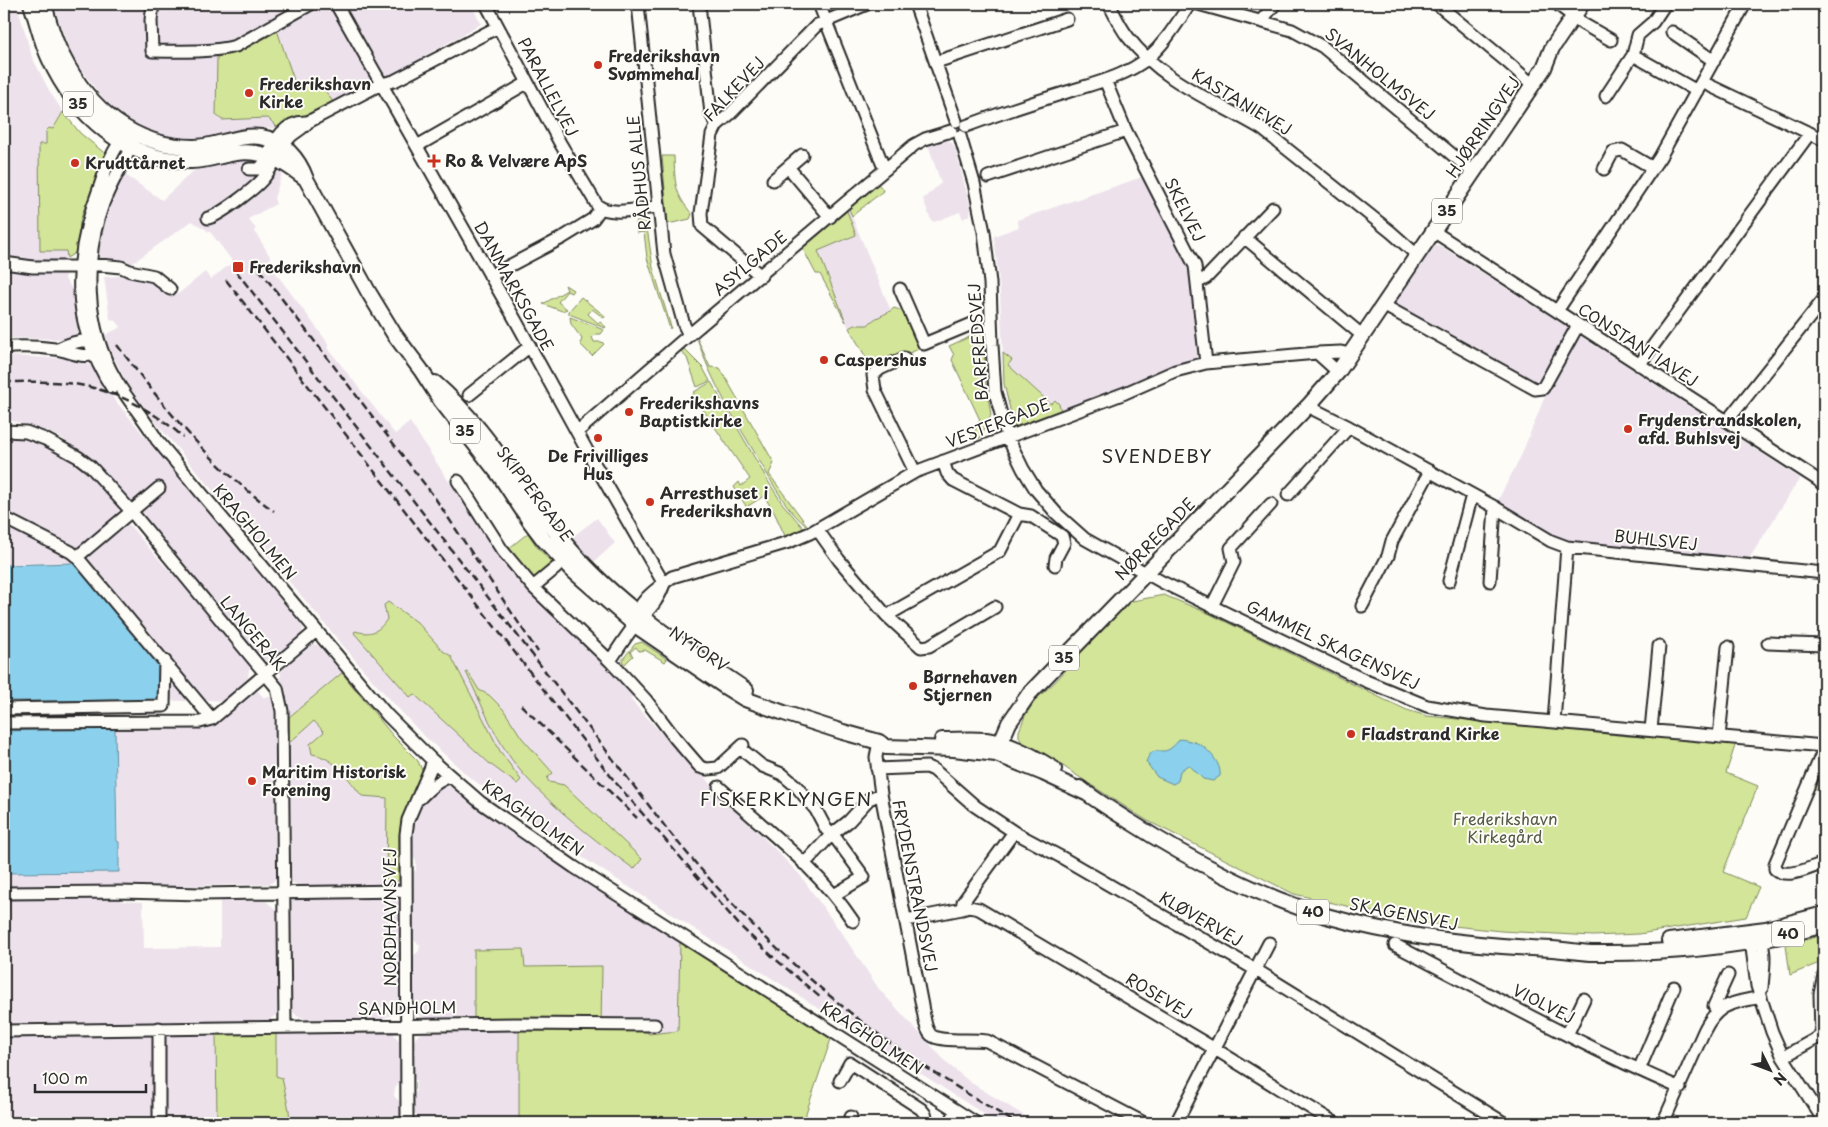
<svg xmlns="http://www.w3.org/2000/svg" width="1828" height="1127" font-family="'Playpen Sans',sans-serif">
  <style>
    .built { fill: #ede2ec }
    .green { fill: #d3e598; stroke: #7f8862 }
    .water { fill: #8bd0ec; stroke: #658e9f }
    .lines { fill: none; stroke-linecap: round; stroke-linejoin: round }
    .minor-casing { stroke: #2b2b2b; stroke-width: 15 }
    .major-casing { stroke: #2b2b2b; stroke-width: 18 }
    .minor { stroke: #fdfcf7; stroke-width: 11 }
    .major { stroke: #fdfcf7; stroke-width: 14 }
    .rail { stroke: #2b2b2b; stroke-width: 2.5; stroke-dasharray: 8 4; stroke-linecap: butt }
    .poi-dot { fill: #c8321e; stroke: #fdfcf7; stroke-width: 2 }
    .labels { text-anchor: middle; stroke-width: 4; stroke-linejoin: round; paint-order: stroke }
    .shield { fill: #fdfcf7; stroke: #6a6a68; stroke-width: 1 }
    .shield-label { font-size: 15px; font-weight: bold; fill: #2b2b2b }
    .poi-label { font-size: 16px; font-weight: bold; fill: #2b2b2b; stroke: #fdfcf7; text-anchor: start }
    .street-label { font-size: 16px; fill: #2b2b2b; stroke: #fdfcf7 }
    .park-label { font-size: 16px; fill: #555a46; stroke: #fdfcf7 }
    .quarter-label { font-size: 19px; letter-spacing: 1px; fill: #2b2b2b; stroke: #fdfcf7 }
  </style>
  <rect width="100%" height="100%" fill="#fdfcf7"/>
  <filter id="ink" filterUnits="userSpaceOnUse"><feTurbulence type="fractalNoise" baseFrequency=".02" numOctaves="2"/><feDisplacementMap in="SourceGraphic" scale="10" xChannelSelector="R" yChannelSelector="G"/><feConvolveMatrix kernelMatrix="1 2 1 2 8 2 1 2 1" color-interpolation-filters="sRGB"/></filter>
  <g filter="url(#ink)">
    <path class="built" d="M4 4H17L32 57 50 92 63 112 52 129 46 131V144H39L40 250 66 251 65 279 73 290 79 329 76 336 66 339 4 338Z
      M53 4H471L481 24 388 77 333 105 294 120 278 128 249 129 195 140H165L123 120 97 91 80 68 70 52Z
      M947 140 952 143 955 148 971 209 970 215 963 219 960 212 934 222 931 220 923 199 941 183 928 145Z
      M246 158 258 159 269 163 283 171 274 198 276 204 248 219 256 229 254 230 271 258 267 261 325 339 329 345 327 347 395 434 410 422 491 546 520 584 612 668 635 694 630 699 663 735 800 875 845 938 879 989 949 1065 970 1082 1036 1123H998L563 845 523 817 468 776 420 732 372 680 151 417 128 385 109 348 105 335 121 327 116 321 110 319 104 277 120 276 152 281 163 292 178 294 205 272 211 279 233 262 211 233 192 221 134 262 131 267 98 261 103 229 110 203 124 174 162 200 192 172 203 166Z
      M1145 176 1188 268 1201 359 1149 376 1128 384 1126 388 1063 412 1060 411 1021 426 1020 428 1008 404 1004 384 1000 292 994 236 1019 227 1017 220Z
      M849 209 891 311 868 325H854L849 328 820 274H816L803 249 804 247Z
      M1439 245 1569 328 1570 330 1539 383 1535 384 1394 306 1434 246Z
      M1582 337 1800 478 1749 559 1569 540 1553 535 1496 504 1521 456 1547 391 1577 338Z
      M12 356 77 359 86 362 94 369 114 399 303 627 302 635 270 661 264 660 141 513 142 509 134 501H131L96 464 60 437 40 429 4 419V361Z
      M4 434 24 438 55 451 74 462 97 481 120 508 118 512 163 564 178 579 250 664 248 678 222 701 209 700 206 702 160 700 7 655 4 657Z
      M597 518 615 543 594 562 571 538Z
      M314 644 318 645 342 673 289 717 288 706 280 678 281 671 311 645Z
      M257 690 263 697H272L274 703 276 879 270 884 120 887V901L143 902 144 948 220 947V901H266L277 911V1014L269 1020 264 1021 4 1024V873L119 872 115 728 215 727V725Z
      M314 721 324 732 312 754 321 756 335 764 362 796 387 797 386 885 305 886 297 885 291 882 289 743Z
      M441 786 451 787 522 840 680 942 678 1031 649 1034 601 1028 602 966 524 967 523 949 474 950V1019H429L422 1017 417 1013 413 998V956L419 951 420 945 412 939 411 873 416 870V861L411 855 412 835 415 820 420 805 428 795Z
      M393 896 399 902 401 1001 399 1009 395 1014 381 1019 307 1020 306 1019 297 1016 293 1012 292 1005 291 901 293 899Z
      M519 1029V1123H417V1116L414 1113V1093L416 1091V1081L414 1078 413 1045 415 1039 419 1034 433 1030Z
      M386 1031 393 1033 399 1041 401 1080 395 1088 394 1096 402 1104V1123H290L289 1110 276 1076V1032Z
      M216 1032 217 1123H4V1036Z"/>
    <path class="green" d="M277 30 295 83C318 78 321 84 333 102L278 128 268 118 222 120 216 115 217 57 245 49Z
      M63 112 80 133 108 156 91 197 85 206 80 222 78 248 75 253 67 258 66 251H40L39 144H46V131L49 128 53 129Z
      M662 156H674C675 183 674 193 692 214L690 219 668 224Z
      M878 184 882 188 883 191 852 216 849 209Z
      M847 211 856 235 818 251 846 322 820 274H816L803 249 804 247Z
      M646 221 653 268 671 327 670 329 647 258 644 232 637 233 636 222Z
      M565 285 573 290 571 293 567 291 558 302 567 309 562 311 543 304 567 290Z
      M581 297 605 316 604 318 592 309 588 314 598 323 600 322 606 327 605 328 569 314V311Z
      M894 308C909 311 915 333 921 345L919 349 872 368 849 328 854 325H868C875 316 885 316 894 308Z
      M570 317 604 330 601 334H596L592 337 594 342H602L604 344 592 356 580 344 582 339 571 324Z
      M983 331 986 384 991 415 980 438 974 440 971 434C977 430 976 425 980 420L952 360 954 355 949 346Z
      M697 338 710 367 720 368 774 463 769 474 809 528C787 512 773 484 759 460 736 421 711 382 697 338Z
      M684 349 703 368 710 381 697 387 687 358 681 351Z
      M1003 353 1012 360 1008 365 1051 404 1055 400 1059 404 1061 411 1021 426 1015 430 1004 384Z
      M711 382 768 481 782 503 805 530 786 538 774 512 764 496 748 506 750 510 749 511 734 487 739 482 741 486 750 479 693 395 694 392Z
      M528 533 537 547 555 566 534 581 508 549Z
      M1164 595 1210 614 1385 700 1407 710 1427 716 1628 736 1736 743 1726 773 1758 786 1723 872 1759 887 1746 917 1639 934 1593 936 1501 931 1416 922 1294 894 1146 820 1091 785 1054 760 1023 743 1019 738V731L1025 716 1036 699 1054 683 1068 668 1078 653 1127 602Z
      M388 602 417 622 443 651 451 656 500 751 521 780 517 784 490 764 414 694 410 697 354 633 355 631C370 635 378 633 387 619L384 605Z
      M642 642 667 659 665 662 645 650 639 651 636 647 630 652 633 656 624 665 622 660 635 644Z
      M466 672H468L479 690 489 695 503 709 522 738 553 773 547 778 549 782 564 785 642 859 634 869C596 841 549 805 519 769 496 741 482 705 466 672Z
      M342 673 393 736 418 761 422 770V776L403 817 399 836V880L392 885H386L387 798 362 796C347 778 336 758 312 754L310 744 324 732 314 721 289 743V717Z
      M1824 759V793L1813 788Z
      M1824 935V961L1790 975 1786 945Z
      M680 942 831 1039 806 1113V1123H519V1018L474 1019V950L523 949 525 967 602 966 601 1028 641 1027 649 1034 678 1031Z
      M216 1032H276V1076L282 1078 289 1110 290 1123H217Z"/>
    <path class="water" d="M74 563 160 667V700L4 701V657L7 655 6 565Z
      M115 728 117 841 119 842V872L4 873V731Z
      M1180 739C1186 740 1192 741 1197 743 1208 748 1222 764 1220 776L1213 781 1203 779 1192 768 1188 765 1180 771 1178 781 1173 784 1157 777 1146 762C1153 743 1161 756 1171 748 1175 745 1177 742 1180 739Z"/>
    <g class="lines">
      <defs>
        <path id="minor" d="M153 4 151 20 152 51C180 51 209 53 236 46L311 4
          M336 4 516 321 590 456 664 584
          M486 4 560 143 597 205C610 217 641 208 658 207
          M638 4 664 254 684 325 689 335
          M699 4 711 114 717 125
          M819 4 882 163 886 169
          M915 4 956 121
          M1109 4C1115 15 1120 27 1128 37 1162 82 1215 101 1262 129L1391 232 1417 255
          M1198 4 1292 30 1323 47 1473 172
          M1437 4 1506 61 1533 85
          M1557 4 1583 24 1611 40
          M1261 21 1275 4
          M1672 32 1714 61
          M1633 55 1697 91
          M936 62 1067 19
          M1105 80 1126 131 1195 266 1206 363
          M1702 82 1824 140
          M1606 96 1633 55 1638 35 1653 22 1665 4
          M966 126C998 114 1031 103 1064 93 1092 84 1125 77 1148 58 1166 42 1177 23 1190 4
          M960 136 974 183 984 232 990 283 992 345 995 392 1007 436 1023 469 1036 490 1057 514 1085 539 1162 582 1366 681 1427 706 1486 716 1824 746
          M134 139C126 161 111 181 103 204 83 260 85 328 116 380 128 401 145 419 157 440L387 715 432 760 480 802 574 867 976 1123
          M417 146 527 83
          M802 155 788 167 830 217
          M249 169H259L263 165C273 145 282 120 308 122
          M1604 169 1613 152 1622 150 1653 168
          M988 177 1126 131
          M773 180 788 167
          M208 218C219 216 254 189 262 180 274 167 279 150 290 137 296 131 303 129 308 122L381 84 394 81 498 27
          M1433 231 1818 480 1824 486
          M1244 237 1357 331 1364 334
          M4 263 33 267H80L90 264 121 267 130 271 154 276 170 289
          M490 276 562 238 593 219 601 208
          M761 276 702 226 701 213 712 135 717 125 730 114 817 25 867 4
          M1198 282 1206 278 1273 208
          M900 289 924 344 972 324
          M1383 305 1535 389 1543 388 1578 325
          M1557 311 1660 157 1745 4
          M4 348C20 346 39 347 55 349 68 350 81 359 94 354L97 348
          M58 349C68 344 83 338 94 342
          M1317 353 1338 372
          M904 358 880 369 873 375 875 390 915 472
          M1639 365 1810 133
          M112 388C69 321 73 257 100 186 106 168 113 148 126 135
          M469 395 530 346
          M1310 404 1315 410 1349 427 1491 505 1551 541 1567 547 1824 573
          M1727 421 1824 299
          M4 431 26 432 45 439 78 457 91 467 131 511 277 688 282 711 285 1026
          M577 432 689 335 914 145 925 139 951 131
          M943 461 947 473 953 480 1019 514 1031 516 1062 536 1064 543 1056 558 1055 565
          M458 481 502 550 533 587 610 661 646 700 675 738 700 767 707 769 718 768 743 745
          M1288 495 1349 427
          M4 518 71 552 77 557 212 719
          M817 529 839 560 887 616 921 647 929 646 995 607
          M77 557 159 488
          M1449 581 1472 495
          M1490 581 1495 507
          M533 587 556 568
          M1212 606 1234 562 1231 548 1271 504
          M1362 606 1388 556 1392 541 1430 471
          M893 612 1000 551 1019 514
          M636 619C638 600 658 588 672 577L789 542 810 533 915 472 1125 393 1175 371 1206 363 1317 353 1341 352 1350 354
          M1768 643 1824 645
          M610 661C618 649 626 636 635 625 648 610 657 604 664 584
          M4 709 164 706 165 661
          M1554 722 1567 547
          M4 723 200 722 212 719 316 631
          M1651 730 1659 646
          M1719 737 1728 647
          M879 742 876 757 881 794 924 1016C925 1022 926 1030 931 1035 940 1043 973 1038 987 1041L1144 1123
          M740 748 762 766 782 774 796 786 816 810 826 829 837 840 864 877 834 895
          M1824 749 1775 864V869C1787 880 1811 867 1824 863
          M877 769 927 767 934 770 975 806 1014 832 1061 857 1256 970 1504 1123
          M719 787C765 829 818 868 853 921
          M420 798C429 789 438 780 450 777
          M804 864 831 835 849 821 869 799 881 794
          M4 893 120 892 202 894 405 891
          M962 909 969 907 979 909 1215 1049 1335 1123
          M906 920 962 909 963 902 1014 832
          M1754 933 1751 941 1757 986 1772 1032 1783 1057 1824 1121
          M1757 933C1768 947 1763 971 1762 988
          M1395 945C1489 994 1582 1046 1680 1088
          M1717 1012 1714 1006 1728 975
          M159 1028V1123
          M4 1031 514 1024 655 1025
          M1567 1035 1584 999
          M1821 1036 1820 994 1824 975
          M1783 1057 1821 1036H1824
          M1639 1070 1674 987
          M840 1081 850 1063 921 1109 925 1114 928 1123
          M407 1123 406 834 408 820 431 767 432 760
          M849 1123 851 1117
          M950 1123 956 1111
          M1176 1123 1269 943
          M1663 1123 1704 1031C1718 1002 1733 1003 1761 997"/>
        <path id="major" d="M31 4C37 21 41 41 49 58 74 114 127 162 191 161 207 161 221 155 236 153 264 149 284 162 305 178
          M44 4C49 22 54 41 63 57 89 109 134 147 194 147 216 147 238 134 261 137 283 140 299 159 306 179L369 293 394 334 421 370 441 401 500 476 529 520 544 540 572 570 635 625 724 686 745 699 784 713 843 732 879 742 886 747 954 749 996 754 1043 773 1086 793
          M435 383C489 430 522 494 569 548 618 605 684 648 746 690
          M942 740C956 740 971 739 986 740 1009 743 1035 757 1054 769
          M997 751 1009 723 1029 694 1310 404 1338 372 1544 68 1552 48 1582 4
          M1080 788C1095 800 1112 810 1129 821 1187 858 1263 899 1330 917 1402 937 1477 946 1552 949 1565 950 1578 952 1591 953 1669 954 1749 947 1824 925
          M1669 941 1766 929 1824 914"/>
      </defs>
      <use href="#minor" class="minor-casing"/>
      <use href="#major" class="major-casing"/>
      <use href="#minor" class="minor"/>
      <use href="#major" class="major"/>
      <path class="rail" d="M252 260 433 495 538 652
        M236 271 667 829C727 903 794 970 870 1028 916 1063 966 1093 1016 1123
        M226 280 616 783 740 926 773 957 821 998
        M117 345C165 408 209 464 274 511
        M4 382C24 382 45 381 65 383 109 387 151 408 183 437
        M521 705 637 818"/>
    </g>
  </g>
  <g class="poi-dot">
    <circle cx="598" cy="65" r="5"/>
    <circle cx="249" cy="93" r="5"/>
    <path d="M431.5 153.5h5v5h5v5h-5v5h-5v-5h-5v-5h5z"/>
    <circle cx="75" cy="163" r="5"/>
    <rect x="232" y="261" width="12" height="12" rx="2.5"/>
    <circle cx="824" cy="360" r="5"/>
    <circle cx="629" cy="412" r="5"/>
    <circle cx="1628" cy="429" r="5"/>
    <circle cx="598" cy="438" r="5"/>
    <circle cx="650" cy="502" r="5"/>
    <circle cx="913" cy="686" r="5"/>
    <circle cx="1351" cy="734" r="5"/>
    <circle cx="252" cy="781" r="5"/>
  </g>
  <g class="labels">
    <g class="shield">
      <rect x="63" y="91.5" width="30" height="25" rx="4"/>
      <rect x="1432" y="198.5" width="30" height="25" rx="4"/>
      <rect x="450" y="418.5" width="30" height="25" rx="4"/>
      <rect x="1049" y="645.5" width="30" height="25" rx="4"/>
      <rect x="1297" y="899.5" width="32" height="25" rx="4"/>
      <rect x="1772" y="921.5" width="32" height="25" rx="4"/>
    </g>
    <g class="shield-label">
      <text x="78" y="109">35</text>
      <text x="1447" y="216">35</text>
      <text x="465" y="436">35</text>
      <text x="1064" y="663">35</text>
      <text x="1313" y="917">40</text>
      <text x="1788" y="939">40</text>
    </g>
    <g class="poi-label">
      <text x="608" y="62">Frederikshavn<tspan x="608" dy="18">Svømmehal</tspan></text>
      <text x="259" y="90">Frederikshavn<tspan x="259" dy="18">Kirke</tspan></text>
      <text x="445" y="167">Ro &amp; Velvære ApS</text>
      <text x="85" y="169">Krudttårnet</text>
      <text x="249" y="273">Frederikshavn</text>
      <text x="834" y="366">Caspershus</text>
      <text x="639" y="409">Frederikshavns<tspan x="639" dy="18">Baptistkirke</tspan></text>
      <text x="1638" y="426">Frydenstrandskolen,<tspan x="1638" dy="18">afd. Buhlsvej</tspan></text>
      <text x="598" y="462" text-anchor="middle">De Frivilliges<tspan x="598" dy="18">Hus</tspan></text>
      <text x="660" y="499">Arresthuset i<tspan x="660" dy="18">Frederikshavn</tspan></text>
      <text x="923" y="683">Børnehaven<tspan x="923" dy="18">Stjernen</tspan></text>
      <text x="1361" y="740">Fladstrand Kirke</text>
      <text x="262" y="778">Maritim Historisk<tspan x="262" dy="18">Forening</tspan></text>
    </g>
    <g class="street-label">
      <text transform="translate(1380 74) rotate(39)" y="6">SVANHOLMSVEJ</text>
      <text transform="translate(548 87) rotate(62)" y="6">PARALLELVEJ</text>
      <text transform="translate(734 89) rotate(-47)" y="6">FALKEVEJ</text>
      <text transform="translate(1242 102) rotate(31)" y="6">KASTANIEVEJ</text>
      <text transform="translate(1483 127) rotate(-56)" y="6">HJØRRINGVEJ</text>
      <text transform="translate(639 173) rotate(-96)" y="6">RÅDHUS ALLE</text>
      <text transform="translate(1185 210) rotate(63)" y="6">SKELVEJ</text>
      <text transform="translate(750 263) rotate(-40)" y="6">ASYLGADE</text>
      <text transform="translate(514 286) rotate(61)" y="6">DANMARKSGADE</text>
      <text transform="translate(978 342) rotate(-94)" y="6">BARFREDSVEJ</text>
      <text transform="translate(1638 345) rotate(33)" y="6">CONSTANTIAVEJ</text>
      <text transform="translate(998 423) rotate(-21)" y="6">VESTERGADE</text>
      <text transform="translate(535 494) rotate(53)" y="6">SKIPPERGADE</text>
      <text transform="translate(255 532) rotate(50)" y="6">KRAGHOLMEN</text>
      <text transform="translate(1155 539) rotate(-46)" y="6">NØRREGADE</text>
      <text transform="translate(1656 540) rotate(6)" y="6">BUHLSVEJ</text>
      <text transform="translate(253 633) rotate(50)" y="6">LANGERAK</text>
      <text transform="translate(1333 645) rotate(25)" y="6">GAMMEL SKAGENSVEJ</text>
      <text transform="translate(699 649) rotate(34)" y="6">NYTORV</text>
      <text transform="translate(533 818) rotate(35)" y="6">KRAGHOLMEN</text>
      <text transform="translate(915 886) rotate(79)" y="6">FRYDENSTRANDSVEJ</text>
      <text transform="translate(1404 914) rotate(11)" y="6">SKAGENSVEJ</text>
      <text transform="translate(390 917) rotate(-90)" y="6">NORDHAVNSVEJ</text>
      <text transform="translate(1201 919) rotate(30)" y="6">KLØVERVEJ</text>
      <text transform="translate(1159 996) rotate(31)" y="6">ROSEVEJ</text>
      <text transform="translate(1544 1004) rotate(27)" y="6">VIOLVEJ</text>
      <text transform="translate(407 1008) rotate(-1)" y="6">SANDHOLM</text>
      <text transform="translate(872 1038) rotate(33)" y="6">KRAGHOLMEN</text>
    </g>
    <g class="park-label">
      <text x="1505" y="825">Frederikshavn<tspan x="1505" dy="18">Kirkegård</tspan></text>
    </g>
    <g class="quarter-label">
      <text x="1157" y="463">SVENDEBY</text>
      <text x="786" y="806">FISKERKLYNGEN</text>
    </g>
  </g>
  <rect width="1828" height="1127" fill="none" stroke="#fdfcf7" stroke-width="20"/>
  <rect x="10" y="10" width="1808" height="1107" fill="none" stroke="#2b2b2b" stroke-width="2" filter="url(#ink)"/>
  <g transform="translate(1770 1070) rotate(132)" stroke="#fdfcf7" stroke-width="4" paint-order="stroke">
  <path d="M0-4L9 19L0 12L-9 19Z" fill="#2b2b2b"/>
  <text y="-8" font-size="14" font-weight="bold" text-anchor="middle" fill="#2b2b2b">N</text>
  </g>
  <path d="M35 1084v8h111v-8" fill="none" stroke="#2b2b2b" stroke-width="2.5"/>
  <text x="42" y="1084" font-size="15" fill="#2b2b2b" stroke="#fdfcf7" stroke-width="4" paint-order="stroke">100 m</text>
</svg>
